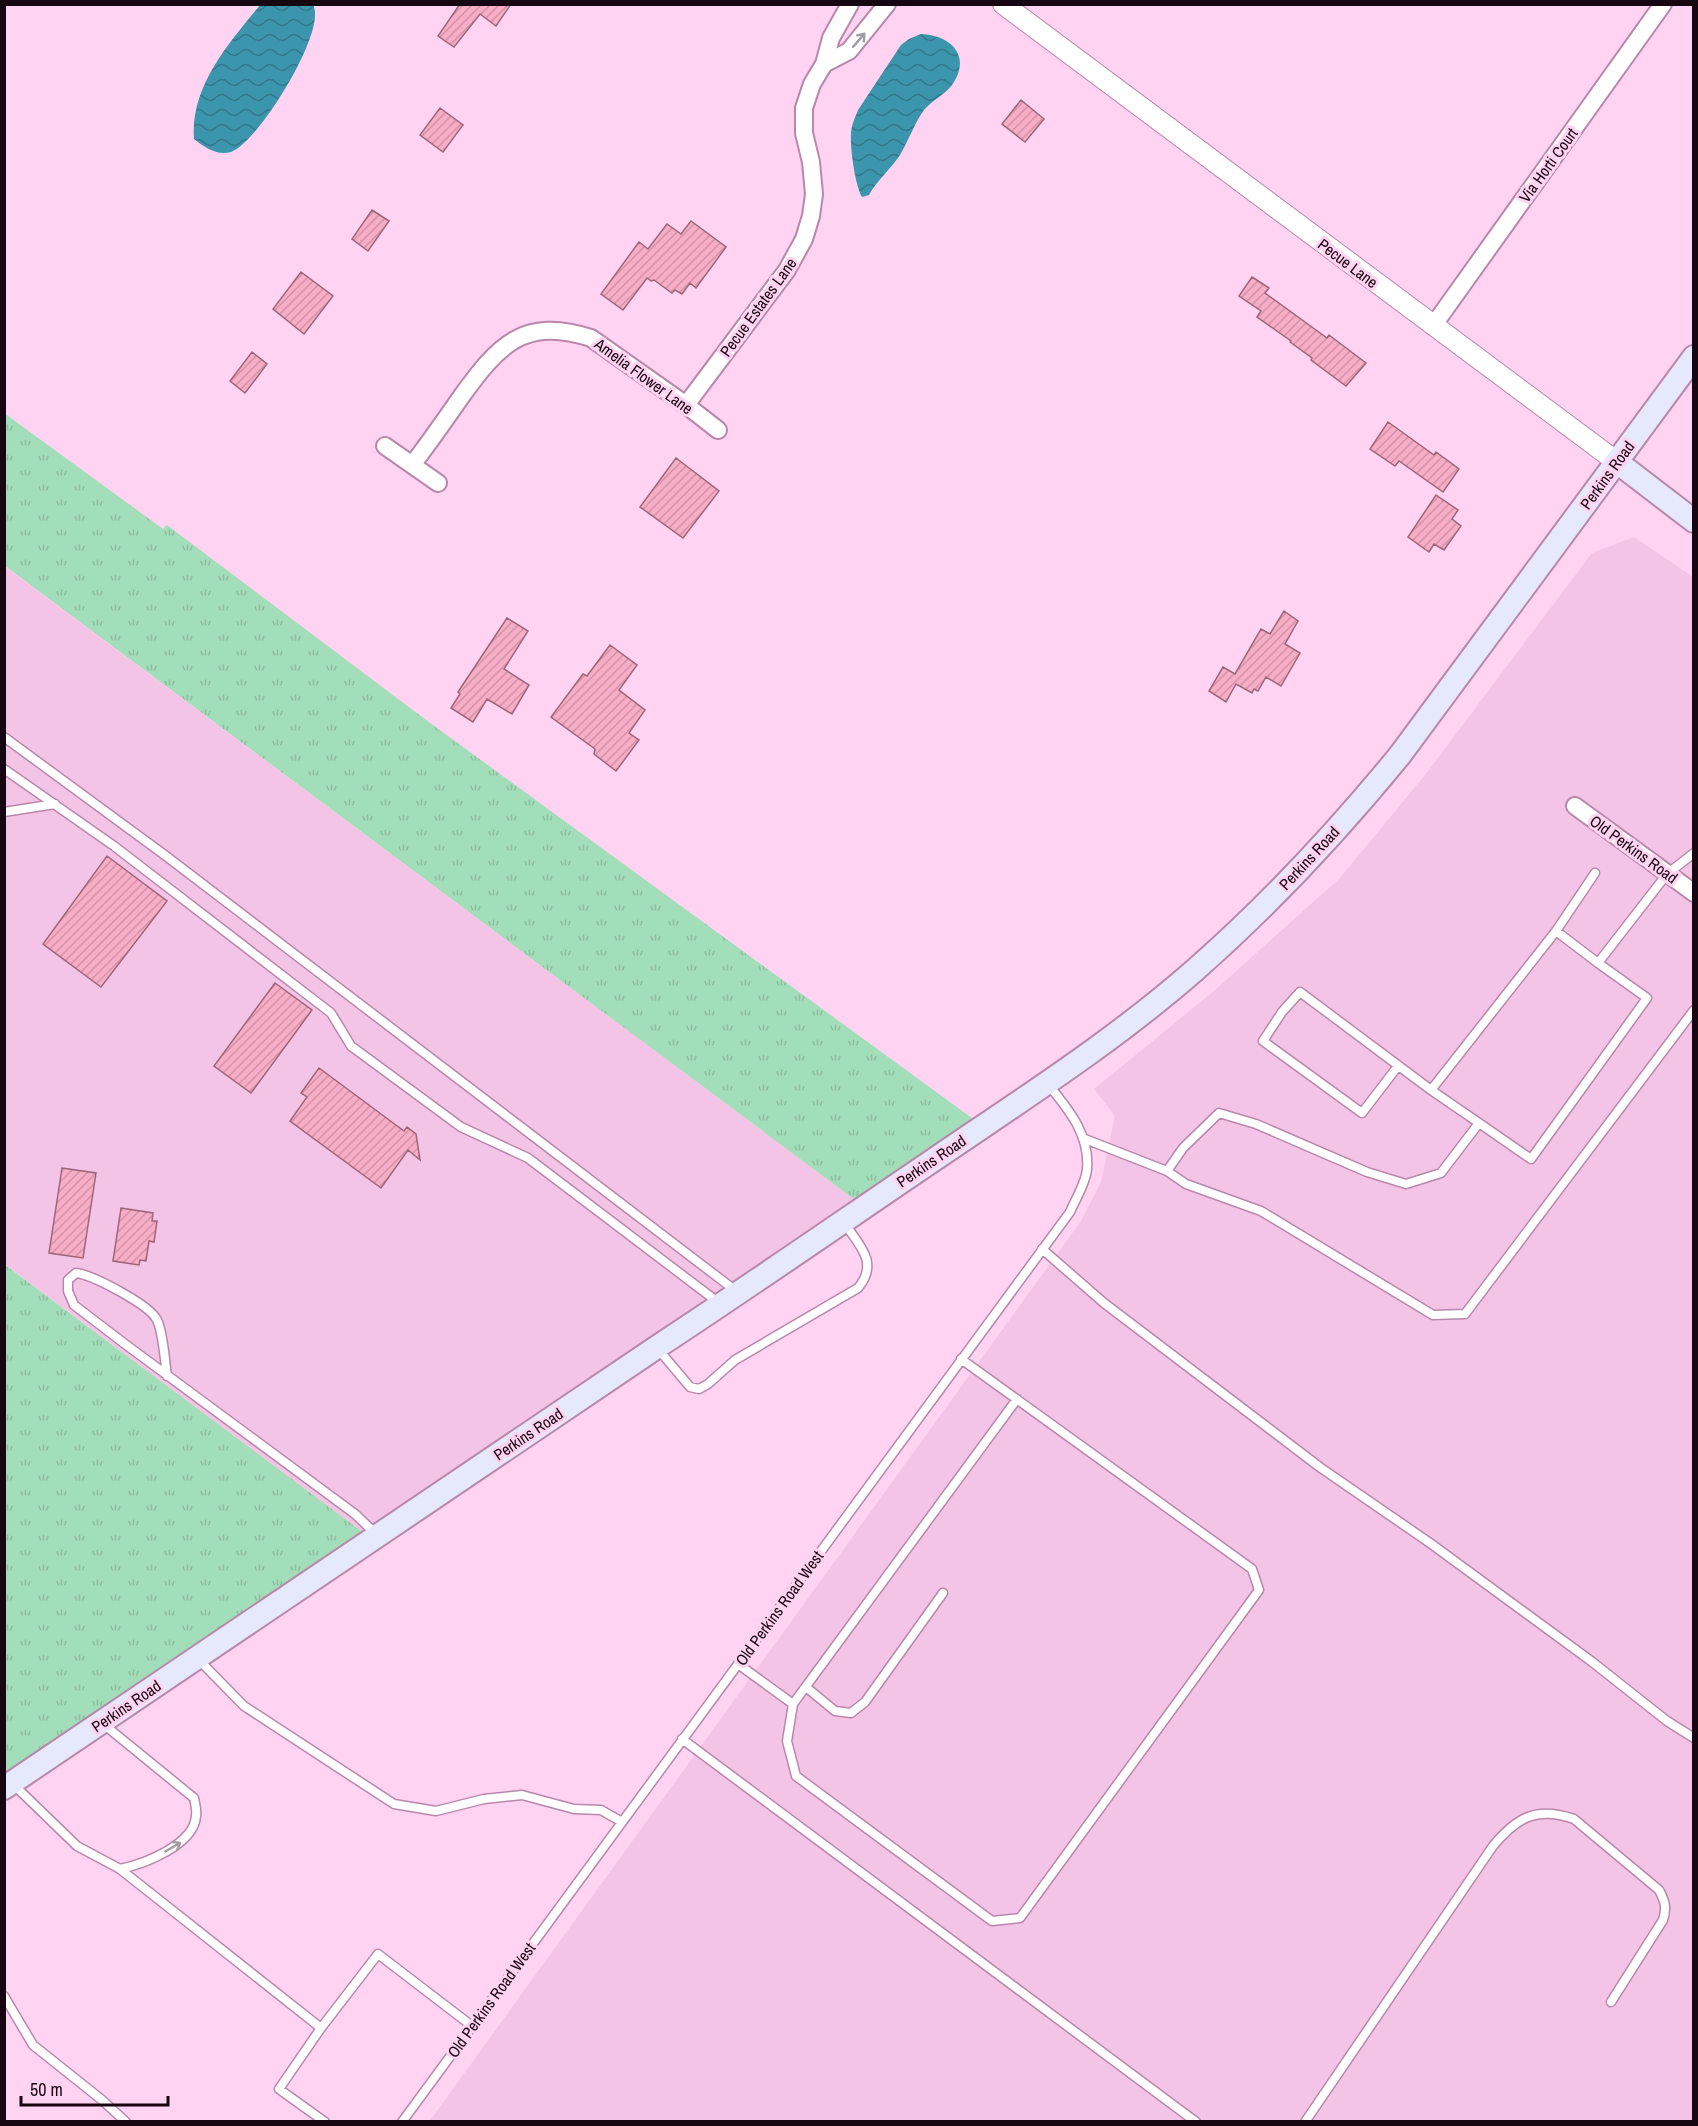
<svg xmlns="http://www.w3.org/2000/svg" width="1698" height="2126" font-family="'Archivo Narrow',sans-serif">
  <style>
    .built { fill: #f4c4e6 }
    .grass { fill: url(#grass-tufts) }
    .water { fill: url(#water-waves) }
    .building { fill: url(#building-hatch); stroke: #9e6579; stroke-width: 1.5 }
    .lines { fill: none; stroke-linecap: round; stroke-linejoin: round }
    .service-casing { stroke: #b987ab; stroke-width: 11 }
    .minor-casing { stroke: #b987ab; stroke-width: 20 }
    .tertiary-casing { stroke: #b987ab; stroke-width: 22 }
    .secondary-casing { stroke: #b987ab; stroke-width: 26 }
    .service { stroke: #fff; stroke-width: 8 }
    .minor { stroke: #fff; stroke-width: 16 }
    .tertiary { stroke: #fff; stroke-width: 20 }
    .secondary { stroke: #e6e9fc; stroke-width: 22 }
    .oneway { stroke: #a29ba0 }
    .labels { text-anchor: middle; stroke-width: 6; stroke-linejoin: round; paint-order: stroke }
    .street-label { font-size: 16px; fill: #160612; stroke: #ffd3f1 }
  </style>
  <defs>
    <pattern id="grass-tufts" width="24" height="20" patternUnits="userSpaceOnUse" patternTransform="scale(1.5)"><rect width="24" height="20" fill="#a3deba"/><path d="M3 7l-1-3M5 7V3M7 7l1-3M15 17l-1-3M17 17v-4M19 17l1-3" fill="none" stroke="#8cbd9f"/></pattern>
    <pattern id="water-waves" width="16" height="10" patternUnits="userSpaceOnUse" patternTransform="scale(1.5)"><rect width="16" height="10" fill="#3b95ac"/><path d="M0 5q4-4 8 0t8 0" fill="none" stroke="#31788b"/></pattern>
    <pattern id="building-hatch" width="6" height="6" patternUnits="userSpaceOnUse" patternTransform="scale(1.5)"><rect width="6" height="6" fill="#f6adc5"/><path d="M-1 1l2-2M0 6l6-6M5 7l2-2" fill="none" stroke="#d293a8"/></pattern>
  </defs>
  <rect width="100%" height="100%" fill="#ffd3f1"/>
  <path class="built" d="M1634 537 1693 577V2121L429 2122 1081 1221 1101 1182 1115 1116 1094 1089 1214 991 1340 878 1429 770 1592 553Z
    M4 566 855 1200 364 1533 5 1264Z"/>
  <path class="grass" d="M4 413 163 529 167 525 426 720 976 1121 855 1200 5 566Z
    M4 1264 364 1533 5 1774H4Z"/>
  <path class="water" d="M260 5H313C328 30 258 143 231 152 217 156 204 147 194 139 190 86 229 43 260 5Z
    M921 34C949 35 971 54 954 82 947 94 933 99 924 110 914 124 909 140 900 155 891 169 877 180 869 195L862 197C855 185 850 148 851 134 851 126 855 118 858 110L901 45 909 39Z"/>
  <path class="building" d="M460 4H511L496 26 480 14 454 47 438 36Z
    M1021 100 1044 119 1025 142 1002 124Z
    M440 108 463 125 443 152 420 135Z
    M372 210 389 221 368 251 352 239Z
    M691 221 726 247 696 288 690 283 682 294 675 290 672 293 654 280 651 281 647 278 623 310 601 294 639 242 648 249 667 224 681 234Z
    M301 272 333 296 304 334 273 309Z
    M1252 277 1269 288 1265 293 1327 338 1329 335 1366 363 1346 386 1311 360 1312 358 1290 342 1291 341 1257 317 1261 311 1239 296Z
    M252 352 267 364 245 393 230 381Z
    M1388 422 1434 455 1436 452 1459 469 1443 492 1399 461 1395 466 1370 449Z
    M676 458 719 491 683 538 640 507Z
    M1436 495 1458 510 1452 519 1461 526 1444 550 1434 544 1429 552 1408 537Z
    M1284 611 1298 621 1285 644 1300 653 1281 686 1266 677 1258 691 1254 689 1252 693 1236 684 1226 702 1209 691 1223 667 1235 674 1261 629 1270 634Z
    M507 618 528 631 504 669 529 685 512 714 487 699 473 722 451 708 460 694 458 692Z
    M610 645 637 665 619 690 645 710 629 733 639 740 616 771 594 754 595 749 551 717 583 674 587 676Z
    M107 856 167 901 101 987 43 944Z
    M275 983 312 1010 251 1093 214 1066Z
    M319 1068 404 1131 407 1127 416 1134 420 1160 408 1150 381 1188 290 1121 307 1097 301 1093Z
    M62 1168 96 1173 83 1258 49 1253Z
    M121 1208 153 1213 152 1221H157L154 1242 149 1241 146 1261 140 1260 139 1265 113 1261Z"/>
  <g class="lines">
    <defs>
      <path id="service" d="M4 737 166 856 736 1291
        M4 769 114 846 331 1013 351 1046 461 1127 528 1158 719 1303
        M4 812 55 804
        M1556 931 1595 873
        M1398 1066 1362 1113 1263 1041 1282 1012 1300 992 1431 1090
        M1479 1123 1431 1090 1556 931 1598 963
        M1085 1139 1167 1171 1183 1148 1219 1113 1256 1124 1367 1172 1406 1184 1441 1173 1479 1123 1531 1159 1647 998 1598 963 1667 874 1694 853
        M1167 1171 1186 1184 1261 1211 1433 1315 1465 1314 1694 1010
        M1042 1249 1104 1303 1321 1468 1430 1543 1591 1661 1667 1721 1694 1738
        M658 1349 690 1387 699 1389 708 1384 735 1360 858 1288C880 1262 858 1244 843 1221
        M961 1359 1252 1569 1259 1590 1020 1918 992 1921 796 1776 787 1741 793 1704 1017 1399
        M167 1376C165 1362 163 1331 157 1320 150 1305 93 1275 76 1273L68 1280V1291L74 1305 125 1344 355 1514 377 1535
        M197 1658 244 1706 394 1804 436 1811 484 1799 522 1795 574 1809 601 1810 622 1822
        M738 1664 793 1704
        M806 1687 835 1711 851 1713 865 1702 943 1593
        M102 1723 194 1798C195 1803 197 1810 196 1816 194 1845 144 1864 120 1869
        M682 1739 1196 2122
        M14 1785 77 1846 120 1869 321 2028
        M4 1996 33 2045 102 2100 126 2122
        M325 2122 279 2089 321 2028 378 1954 472 2026
        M402 2122 1070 1212C1075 1200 1086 1183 1087 1169 1090 1134 1068 1109 1047 1083
        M1305 2122 1493 1846C1517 1817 1537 1806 1574 1819L1659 1890C1665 1901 1667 1908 1663 1920L1611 2002"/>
      <path id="minor" d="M850 4 831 38 824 64 849 51 887 4
        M1433 326 1663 4
        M686 405 787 270 804 239 811 216 814 194 811 162 804 133V108L812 84 824 64
        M385 446 438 483
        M412 465C429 443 445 420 461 397 498 346 523 316 591 338L686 405 718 430
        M1575 806 1694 893"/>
      <path id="tertiary" d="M1003 4 1617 462"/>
      <path id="secondary" d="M1617 462 1694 521
        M4 1788 657 1347C750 1286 842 1222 935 1159 1023 1099 1114 1041 1195 970 1269 905 1337 832 1400 755L1694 357"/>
    </defs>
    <use href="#service" class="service-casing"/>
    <use href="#minor" class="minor-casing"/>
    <use href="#tertiary" class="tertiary-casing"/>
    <use href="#secondary" class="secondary-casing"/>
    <use href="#service" class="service"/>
    <use href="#minor" class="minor"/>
    <use href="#tertiary" class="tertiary"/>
    <use href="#secondary" class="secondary"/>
  </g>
  <defs><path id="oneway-shaft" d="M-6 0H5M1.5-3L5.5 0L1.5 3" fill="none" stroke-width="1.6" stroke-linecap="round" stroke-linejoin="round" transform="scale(1.5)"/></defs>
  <g class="oneway">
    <use href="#oneway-shaft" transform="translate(859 40) rotate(-49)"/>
    <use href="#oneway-shaft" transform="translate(173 1847) rotate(-30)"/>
  </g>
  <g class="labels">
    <g class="street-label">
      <text transform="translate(1548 165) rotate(-54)" y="6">Via Horti Court</text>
      <text transform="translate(1348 263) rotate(37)" y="6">Pecue Lane</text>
      <text transform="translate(758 307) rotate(-54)" y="6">Pecue Estates Lane</text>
      <text transform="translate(644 376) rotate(36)" y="6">Amelia Flower Lane</text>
      <text transform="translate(1607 475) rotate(-54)" y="6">Perkins Road</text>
      <text transform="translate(1634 849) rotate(36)" y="6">Old Perkins Road</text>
      <text transform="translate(1309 858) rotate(-47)" y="6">Perkins Road</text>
      <text transform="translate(931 1161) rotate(-34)" y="6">Perkins Road</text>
      <text transform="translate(528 1434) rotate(-34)" y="6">Perkins Road</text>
      <text transform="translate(779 1608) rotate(-54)" y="6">Old Perkins Road West</text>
      <text transform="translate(126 1706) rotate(-34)" y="6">Perkins Road</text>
      <text transform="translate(491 2000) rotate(-54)" y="6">Old Perkins Road West</text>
    </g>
  </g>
  <rect width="1698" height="2126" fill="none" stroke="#160612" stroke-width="12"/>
  <path d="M21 2096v9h147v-9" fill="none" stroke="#160612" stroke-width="3"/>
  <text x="30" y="2096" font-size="18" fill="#160612" stroke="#ffd3f1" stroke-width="4.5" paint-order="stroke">50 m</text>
</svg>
